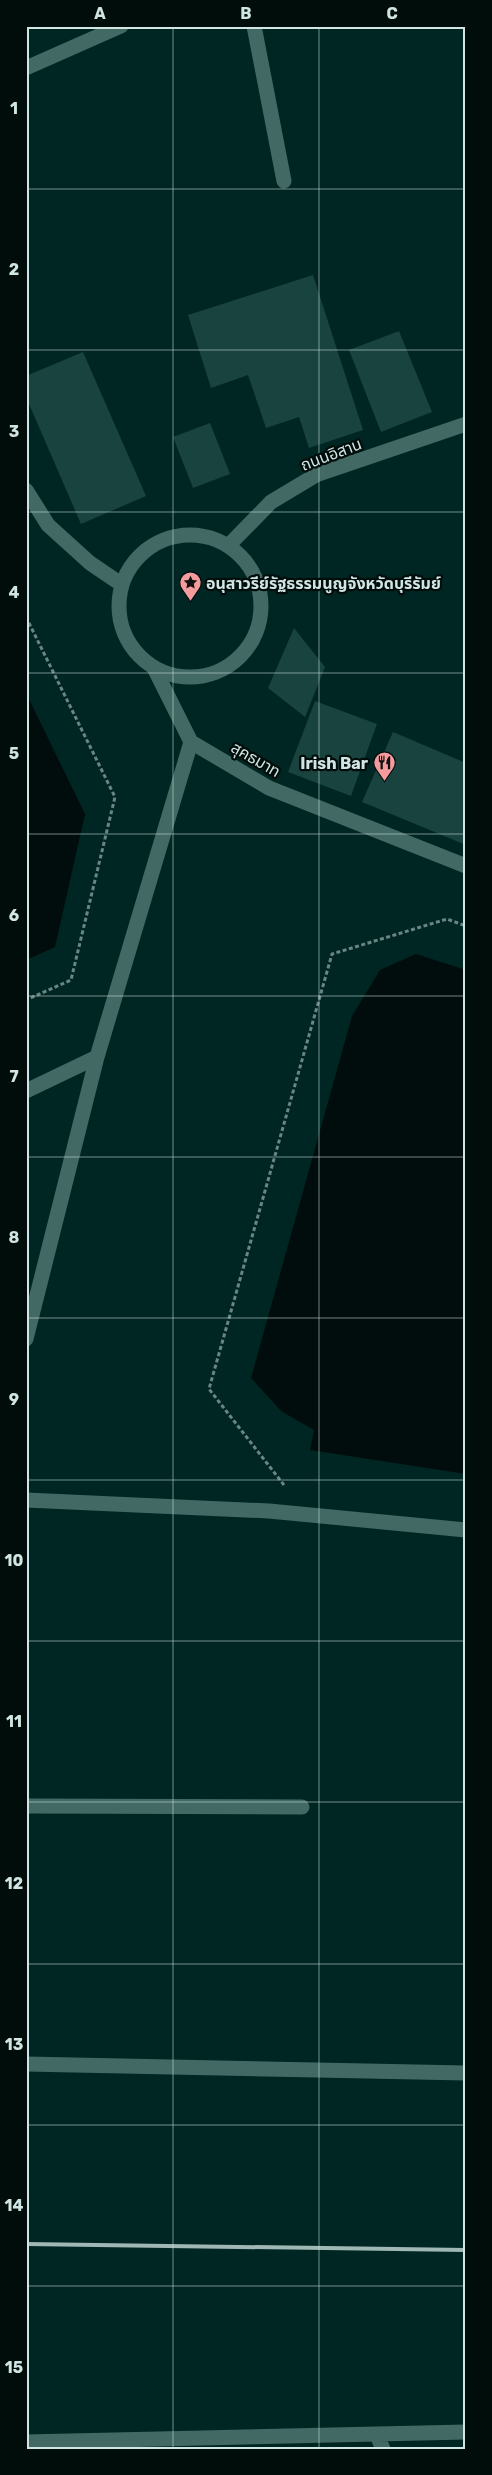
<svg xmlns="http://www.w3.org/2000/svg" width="492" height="2475" font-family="Rubik,'Noto Sans Thai',sans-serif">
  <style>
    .water { fill: #010d0c }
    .building { fill: #19433f }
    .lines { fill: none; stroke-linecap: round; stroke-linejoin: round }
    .path { stroke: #698683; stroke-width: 3; stroke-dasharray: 4 2.5; stroke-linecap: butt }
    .minor { stroke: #436964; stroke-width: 15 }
    .rail { stroke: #a0b8b5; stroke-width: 4 }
    .grid { fill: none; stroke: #d1e5e2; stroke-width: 1; stroke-opacity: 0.55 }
    .labels { text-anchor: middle; stroke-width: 4.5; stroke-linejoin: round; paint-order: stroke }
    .street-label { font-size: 16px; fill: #d1e5e2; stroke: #010d0b }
    .poi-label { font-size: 16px; font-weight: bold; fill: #d1e5e2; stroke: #010d0b; text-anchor: start }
    .neatline { fill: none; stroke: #d1e5e2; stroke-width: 2 }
    .grid-label { font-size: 16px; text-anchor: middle; font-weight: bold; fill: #d1e5e2 }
  </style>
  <rect width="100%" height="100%" fill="#002623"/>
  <path class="water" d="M26 693 85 814 55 947 26 960Z
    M416 954 466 970V1474L310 1450 314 1430 281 1411 251 1378 352 1016 380 970Z"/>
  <path class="building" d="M313 275 363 430 309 448 299 417 266 428 248 375 211 388 188 315Z
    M399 331 432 412 381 432 349 350Z
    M83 352 146 496 81 524 26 397V376Z
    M210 423 230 474 193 488 173 437Z
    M294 628 325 667 305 717 268 688Z
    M315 701 377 724 351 796 288 772Z
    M393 732 466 763V845L362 802Z"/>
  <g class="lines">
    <path class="path" d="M26 617 115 797 71 980 26 1000
      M284 1485 209 1389 332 954 447 919 466 926"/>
    <path class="minor" d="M254 26 284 181
      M26 68 121 26
      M26 490 48 525 90 563 121 584
      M119 606a71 71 0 1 1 142 0a71 71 0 1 1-142 0Z
      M228 546 271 502 316 475 466 424
      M154 668 191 742 269 788 466 866
      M26 1091 97 1057
      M26 1339 97 1057 191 742
      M26 1500 269 1511 466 1530
      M26 1806 302 1807
      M26 2064 466 2073
      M377 2435 383 2449
      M26 2442 466 2432"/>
    <path class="rail" d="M26 2244 466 2250"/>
  </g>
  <path class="grid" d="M173 26V2449M319 26V2449M26 189H466M26 350H466M26 512H466M26 673H466M26 834H466M26 996H466M26 1157H466M26 1318H466M26 1480H466M26 1641H466M26 1802H466M26 1964H466M26 2125H466M26 2286H466"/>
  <defs>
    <symbol id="sight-pin" viewBox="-11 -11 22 30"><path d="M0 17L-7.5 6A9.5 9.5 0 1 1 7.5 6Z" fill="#f59b9e" stroke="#010d0b"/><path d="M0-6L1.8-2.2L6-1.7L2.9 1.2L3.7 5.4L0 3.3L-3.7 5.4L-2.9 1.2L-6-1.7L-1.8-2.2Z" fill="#111"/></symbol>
    <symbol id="restaurant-pin" viewBox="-11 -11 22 30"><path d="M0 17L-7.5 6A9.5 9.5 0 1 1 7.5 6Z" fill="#f59b9e" stroke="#010d0b"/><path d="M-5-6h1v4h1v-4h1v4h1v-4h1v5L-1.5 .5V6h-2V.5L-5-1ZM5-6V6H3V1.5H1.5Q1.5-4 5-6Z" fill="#111"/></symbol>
  </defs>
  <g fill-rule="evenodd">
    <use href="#sight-pin" x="178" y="570" width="25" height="34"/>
    <use href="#restaurant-pin" x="372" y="750" width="25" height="34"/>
  </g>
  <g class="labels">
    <g class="street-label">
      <text transform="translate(331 454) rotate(-21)" y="6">ถนนอิสาน</text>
      <text transform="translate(256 759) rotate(30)" y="6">สุคธมาท</text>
    </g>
    <g class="poi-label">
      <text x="206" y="589">อนุสาวรีย์รัฐธรรมนูญจังหวัดบุรีรัมย์</text>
      <text x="368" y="769" text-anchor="end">Irish Bar</text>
    </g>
  </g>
  <rect width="492" height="2475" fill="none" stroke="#010d0b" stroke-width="55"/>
  <rect x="28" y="28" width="436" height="2420" class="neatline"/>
  <g class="grid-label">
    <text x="100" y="19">A</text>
    <text x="246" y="19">B</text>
    <text x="392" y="19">C</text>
    <text x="14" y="114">1</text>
    <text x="14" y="275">2</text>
    <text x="14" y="437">3</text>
    <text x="14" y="598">4</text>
    <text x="14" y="759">5</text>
    <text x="14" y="921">6</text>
    <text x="14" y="1082">7</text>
    <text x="14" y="1243">8</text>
    <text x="14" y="1405">9</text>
    <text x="14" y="1566">10</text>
    <text x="14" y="1727">11</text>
    <text x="14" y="1889">12</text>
    <text x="14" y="2050">13</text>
    <text x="14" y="2211">14</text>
    <text x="14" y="2373">15</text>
  </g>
</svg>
